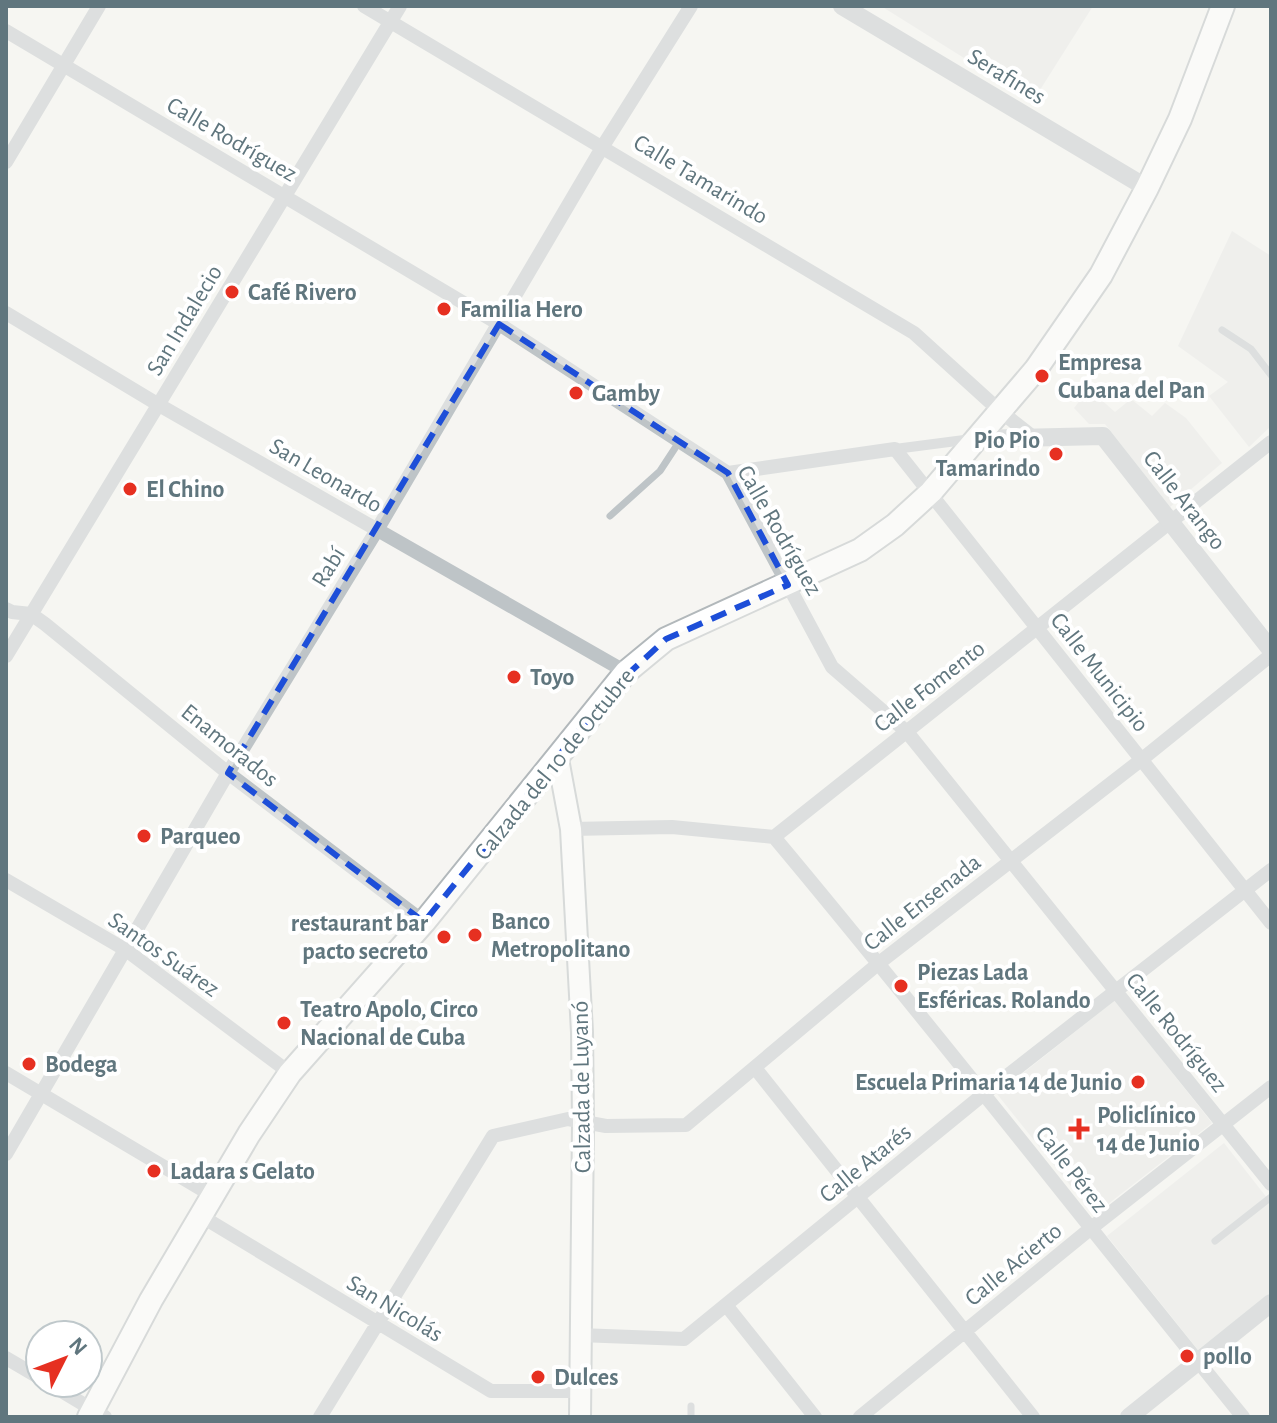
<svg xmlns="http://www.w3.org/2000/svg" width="1277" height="1423" font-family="'Alegreya Sans',sans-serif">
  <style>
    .built { fill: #e6e7e5 }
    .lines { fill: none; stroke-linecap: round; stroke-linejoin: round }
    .secondary-casing { stroke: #b1b8bb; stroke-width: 24 }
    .primary-casing { stroke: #b2b8bb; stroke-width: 26 }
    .service { stroke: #bec4c7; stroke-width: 7 }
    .pedestrian { stroke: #bec4c7; stroke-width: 10 }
    .minor { stroke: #bec4c7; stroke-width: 14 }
    .tertiary { stroke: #bec4c7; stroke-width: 18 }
    .secondary { stroke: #fff; stroke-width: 20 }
    .primary { stroke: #fff; stroke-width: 22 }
    .marked { fill: none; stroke: #1d4ed8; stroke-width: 6; stroke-dasharray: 16 10; stroke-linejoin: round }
    .poi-dot { fill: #e63021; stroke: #fff; stroke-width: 3 }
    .labels { text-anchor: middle; stroke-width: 8; stroke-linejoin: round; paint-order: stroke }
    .street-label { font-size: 24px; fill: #60767e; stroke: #fff }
    .poi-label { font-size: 24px; font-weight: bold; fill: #60767e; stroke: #fff; text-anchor: start }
  </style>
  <rect width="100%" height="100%" fill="#f6f5f2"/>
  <path class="built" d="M881 6H1093L1033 101Z
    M1232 231 1271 256V426L1249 447 1209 396 1228 382 1178 346Z
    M1089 389 1115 412 1131 399 1152 416 1165 403 1186 418 1222 463 1170 507 1105 424H1089L1074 408Z
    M1115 1000 1212 1123 1094 1215 997 1094Z
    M1224 1143 1271 1203V1292L1198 1350 1107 1236Z"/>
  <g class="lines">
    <defs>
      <path id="secondary" d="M558 759 571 829 582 1032 583 1123 580 1417"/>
      <path id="primary" d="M89 1417 151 1300 249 1134 290 1073 424 922 626 672 666 639 860 550 895 525 931 492 1036 369 1101 275 1147 188 1180 119 1223 6"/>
    </defs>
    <use href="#secondary" class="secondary-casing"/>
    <use href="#primary" class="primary-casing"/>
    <path class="service" d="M1222 330 1251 349 1271 375
      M610 516 660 471 679 442
      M1215 1241 1271 1197
      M691 1406V1417"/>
    <path class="pedestrian" d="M895 449 972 439"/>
    <path class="minor" d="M364 6 914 333 1000 411 1033 437
      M6 31 499 324 728 473 832 667 907 732 1271 1184
      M6 162 99 6
      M6 313 159 405 626 672
      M728 473 895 449 1271 923
      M6 609 12 612 31 614 45 624 228 773 424 922
      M6 656 400 6
      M571 829 672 827 774 837 1271 442
      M774 837C934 1028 1086 1224 1243 1417
      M6 880 126 950 290 1073
      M755 1068 1033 1417
      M6 1073 213 1196
      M6 1154 228 773 377 530 603 146 691 6
      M201 1216 491 1391H579
      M726 1305 815 1417
      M579 1335 684 1339 985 1093 1271 870
      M6 1358 40 1378
      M48 1383 105 1417
      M320 1417 493 1136 568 1119 606 1126 686 1125 879 963 1141 760 1271 655
      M860 1417 1090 1229 1271 1087"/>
    <path class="tertiary" d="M842 6 1147 188
      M974 439 1103 436 1271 650
      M1129 1417 1271 1303"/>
    <use href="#secondary" class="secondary"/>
    <use href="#primary" class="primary"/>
  </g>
  <path d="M0 0H1277V1423H0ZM499 324 728 473 788 585 666 639 616 685 424 922 228 773Z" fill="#f6f5f2" fill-opacity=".55" fill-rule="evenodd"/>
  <path class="marked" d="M499 324 728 473 788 585 666 639 616 685 424 922 228 773Z"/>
  <g class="poi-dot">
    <circle cx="232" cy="292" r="8"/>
    <circle cx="444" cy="309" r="8"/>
    <circle cx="1042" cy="376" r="8"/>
    <circle cx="576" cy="393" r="8"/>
    <circle cx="1056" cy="454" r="8"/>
    <circle cx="130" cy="489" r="8"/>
    <circle cx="514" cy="677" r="8"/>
    <circle cx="144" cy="836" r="8"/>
    <circle cx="475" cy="935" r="8"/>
    <circle cx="444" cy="937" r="8"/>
    <circle cx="901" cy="986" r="8"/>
    <circle cx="284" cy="1023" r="8"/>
    <circle cx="29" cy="1064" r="8"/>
    <circle cx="1138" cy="1082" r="8"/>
    <path d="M1075 1117h8v8h8v8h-8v8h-8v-8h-8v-8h8z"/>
    <circle cx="154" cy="1171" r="8"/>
    <circle cx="1187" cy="1356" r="8"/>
    <circle cx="538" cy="1377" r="8"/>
  </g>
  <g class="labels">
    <g class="street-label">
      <text transform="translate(1007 76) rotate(31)" y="8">Serafines</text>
      <text transform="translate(232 139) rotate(30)" y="8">Calle Rodríguez</text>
      <text transform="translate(701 179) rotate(31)" y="8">Calle Tamarindo</text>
      <text transform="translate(184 320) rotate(-59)" y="8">San Indalecio</text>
      <text transform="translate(326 475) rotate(30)" y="8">San Leonardo</text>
      <text transform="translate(1185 500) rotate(52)" y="8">Calle Arango</text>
      <text transform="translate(780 530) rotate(60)" y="8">Calle Rodríguez</text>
      <text transform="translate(328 567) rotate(-58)" y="8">Rabí</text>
      <text transform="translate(1100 672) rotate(52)" y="8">Calle Municipio</text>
      <text transform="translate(929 686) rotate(-38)" y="8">Calle Fomento</text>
      <text transform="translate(230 745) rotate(39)" y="8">Enamorados</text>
      <text transform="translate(554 764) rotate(-51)" y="8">Calzada del 10 de Octubre</text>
      <text transform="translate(922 902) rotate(-38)" y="8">Calle Ensenada</text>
      <text transform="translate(164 954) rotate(35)" y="8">Santos Suárez</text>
      <text transform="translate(1177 1032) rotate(51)" y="8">Calle Rodríguez</text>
      <text transform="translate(581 1087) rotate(-91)" y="8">Calzada de Luyanó</text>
      <text transform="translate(865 1163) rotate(-39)" y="8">Calle Atarés</text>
      <text transform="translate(1072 1169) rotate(52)" y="8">Calle Pérez</text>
      <text transform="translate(1013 1264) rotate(-39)" y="8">Calle Acierto</text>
      <text transform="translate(395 1308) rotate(31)" y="8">San Nicolás</text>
    </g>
    <g class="poi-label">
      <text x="248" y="300">Café Rivero</text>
      <text x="460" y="317">Familia Hero</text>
      <text x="1058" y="370">Empresa<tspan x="1058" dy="28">Cubana del Pan</tspan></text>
      <text x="592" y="401">Gamby</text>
      <text x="1040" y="448" text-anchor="end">Pio Pio<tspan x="1040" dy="28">Tamarindo</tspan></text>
      <text x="146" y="497">El Chino</text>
      <text x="530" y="685">Toyo</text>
      <text x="160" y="844">Parqueo</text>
      <text x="491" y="929">Banco<tspan x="491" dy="28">Metropolitano</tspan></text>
      <text x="428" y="931" text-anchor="end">restaurant bar<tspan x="428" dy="28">pacto secreto</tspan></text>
      <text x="917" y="980">Piezas Lada<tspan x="917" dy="28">Esféricas. Rolando</tspan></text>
      <text x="300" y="1017">Teatro Apolo, Circo<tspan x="300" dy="28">Nacional de Cuba</tspan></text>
      <text x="45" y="1072">Bodega</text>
      <text x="1122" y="1090" text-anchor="end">Escuela Primaria 14 de Junio</text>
      <text x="1097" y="1123">Policlínico<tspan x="1097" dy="28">14 de Junio</tspan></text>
      <text x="170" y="1179">Ladara s Gelato</text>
      <text x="1203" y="1364">pollo</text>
      <text x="554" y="1385">Dulces</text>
    </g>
  </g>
  <rect width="1277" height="1423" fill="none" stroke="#60767e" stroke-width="16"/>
  <g transform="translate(64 1359) rotate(48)"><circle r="38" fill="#ffffff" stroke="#bfc8cb" stroke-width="2"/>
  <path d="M0-6L14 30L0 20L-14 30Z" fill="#e63021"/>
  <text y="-12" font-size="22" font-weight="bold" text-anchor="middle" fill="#60767e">N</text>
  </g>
</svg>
